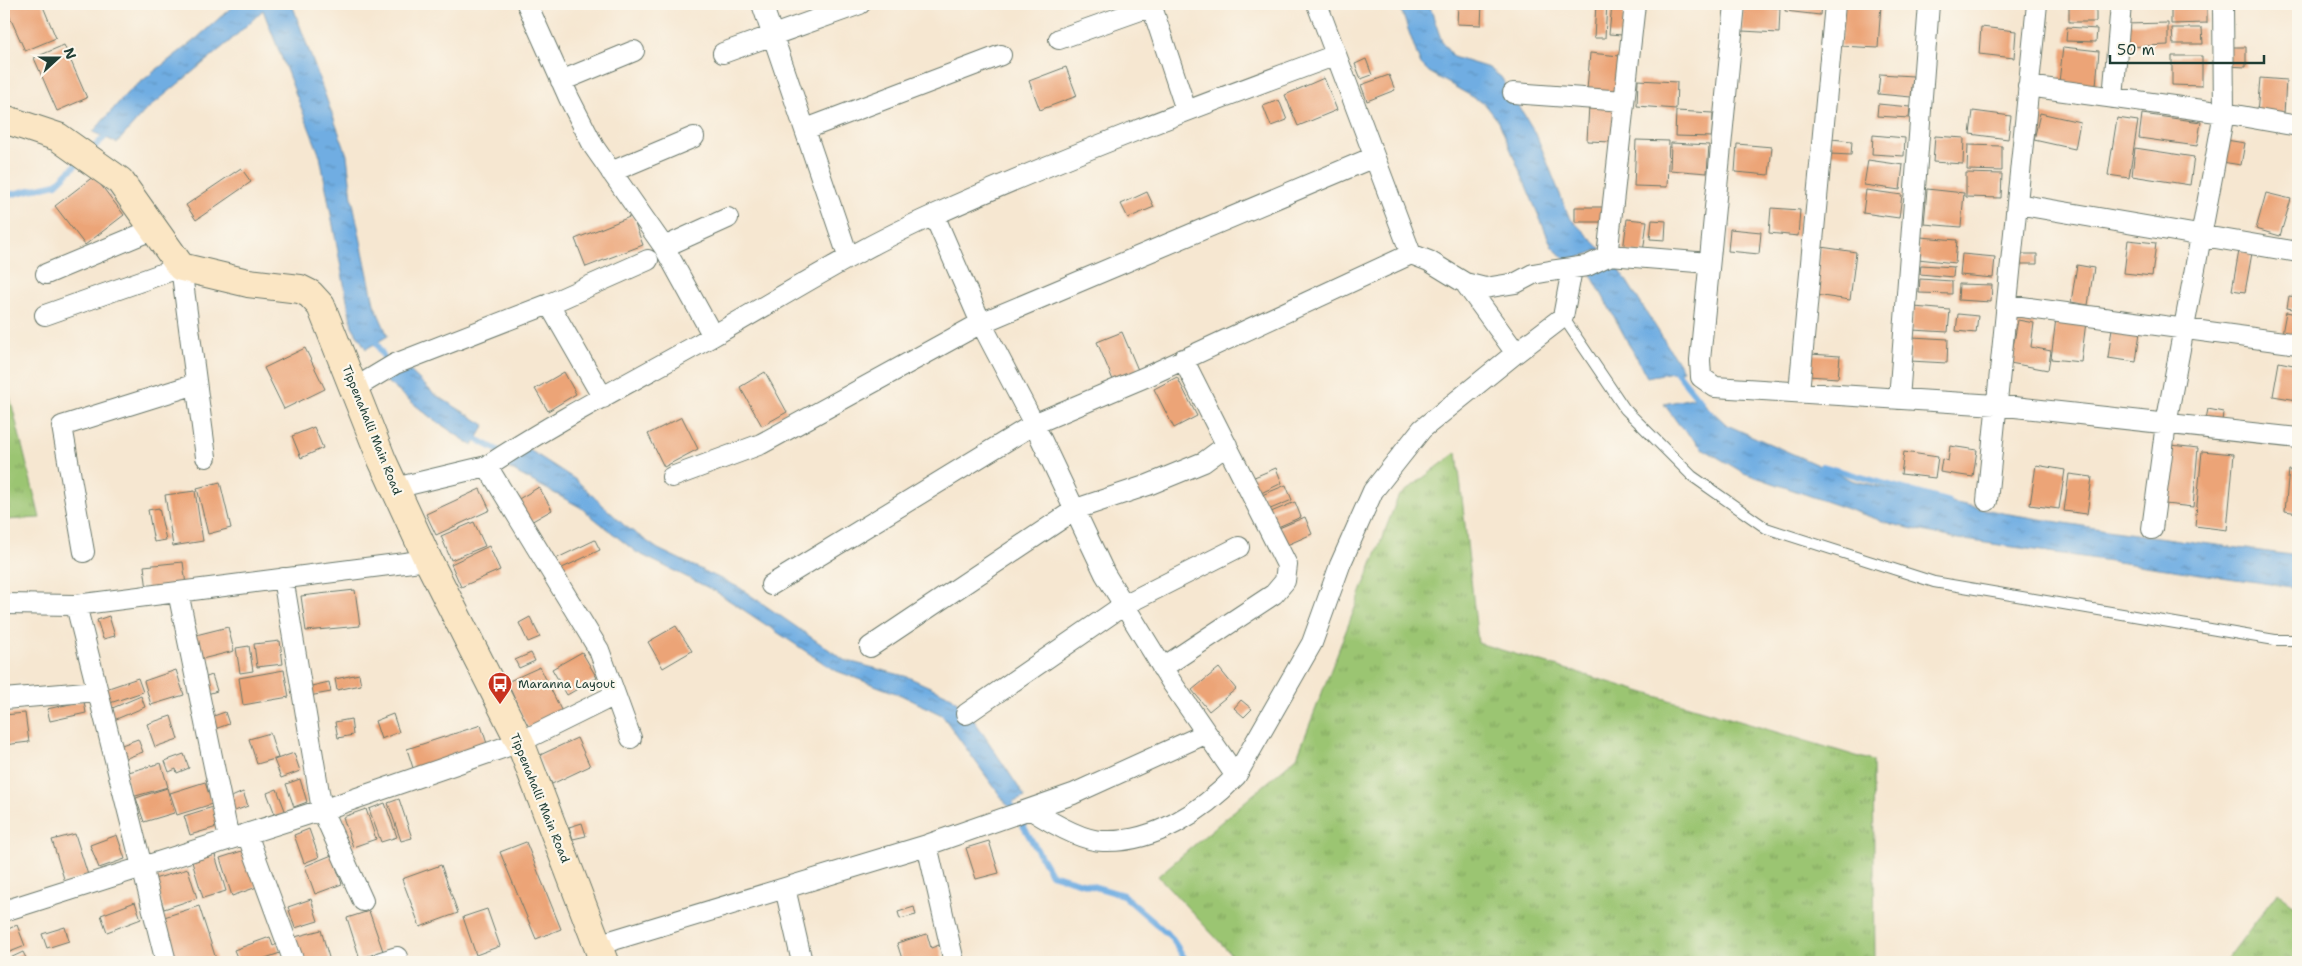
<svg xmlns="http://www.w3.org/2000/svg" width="2302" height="966" font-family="'Shantell Sans',sans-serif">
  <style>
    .grass { fill: url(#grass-tufts); stroke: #5d8153 }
    .water { fill: url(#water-ripples); stroke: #48758b }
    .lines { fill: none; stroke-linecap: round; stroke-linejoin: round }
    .stream { stroke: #70ade2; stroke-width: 6 }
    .building { fill: #eca477 }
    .lane-casing { stroke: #6a786b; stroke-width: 12 }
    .street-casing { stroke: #6a786b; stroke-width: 22 }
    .secondary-casing { stroke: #6a786b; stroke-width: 30 }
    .lane { stroke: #fff; stroke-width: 10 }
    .street { stroke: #fff; stroke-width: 20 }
    .secondary { stroke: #fbe6c4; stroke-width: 28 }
    .labels { text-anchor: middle; stroke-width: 4.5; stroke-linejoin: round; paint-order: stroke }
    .street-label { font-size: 12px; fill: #1f3d34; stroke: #fbf7ec }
    .poi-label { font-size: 12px; fill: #1f3d34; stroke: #fbf7ec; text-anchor: start }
  </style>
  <defs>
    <pattern id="grass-tufts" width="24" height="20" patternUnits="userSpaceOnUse" patternTransform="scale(1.25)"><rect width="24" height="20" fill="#9bc572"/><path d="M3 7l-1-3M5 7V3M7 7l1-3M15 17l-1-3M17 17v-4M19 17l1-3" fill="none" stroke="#7ea15e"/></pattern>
    <pattern id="water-ripples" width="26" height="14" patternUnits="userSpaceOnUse" patternTransform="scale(1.25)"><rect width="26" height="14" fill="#70ade2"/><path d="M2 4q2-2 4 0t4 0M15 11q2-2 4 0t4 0" fill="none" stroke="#5b8eb8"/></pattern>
  </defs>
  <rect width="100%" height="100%" fill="#fbf7ec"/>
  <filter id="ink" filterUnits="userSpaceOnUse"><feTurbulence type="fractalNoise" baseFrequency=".02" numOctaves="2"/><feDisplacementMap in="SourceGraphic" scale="10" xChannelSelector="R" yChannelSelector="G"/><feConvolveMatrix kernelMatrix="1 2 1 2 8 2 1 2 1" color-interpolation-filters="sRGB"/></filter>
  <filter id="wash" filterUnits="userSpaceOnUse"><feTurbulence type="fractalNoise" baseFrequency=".0096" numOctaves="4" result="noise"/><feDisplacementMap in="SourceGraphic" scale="20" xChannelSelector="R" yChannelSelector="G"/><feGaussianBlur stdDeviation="1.12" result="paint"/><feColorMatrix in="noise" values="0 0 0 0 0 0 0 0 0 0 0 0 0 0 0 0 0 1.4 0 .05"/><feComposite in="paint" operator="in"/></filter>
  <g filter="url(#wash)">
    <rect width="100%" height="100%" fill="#f6e7d1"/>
    <path class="grass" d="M4 373 40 518 4 520Z
      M1457 452 1478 643 1873 761 1875 962H1234L1229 952 1158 876 1297 757 1398 497Z
      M2278 892 2298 908V962H2225Z"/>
    <path class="water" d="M235 4H292L347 155 352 198 374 304 388 336 366 349 352 326 320 156 263 10 230 41 144 112 117 143 93 132 128 92 197 38Z
      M1399 4H1429L1442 42 1453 57 1489 68 1501 77 1536 134 1569 217 1601 249 1568 262 1552 247 1499 122 1485 104 1429 72 1420 63Z
      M1614 261 1683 370 1647 377 1589 271Z
      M403 364 434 394 485 425 473 446 430 417 382 378Z
      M1697 397 1727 425 1854 481 2003 513 2113 531 2298 556V588L1958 539 1891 524 1744 473 1702 448 1680 426 1664 404Z
      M525 447 576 480 625 526 658 549 740 588 844 660 908 677 952 697 972 717 1025 797 1007 805 942 715 901 695 834 670 715 591 636 552 580 507 506 467Z"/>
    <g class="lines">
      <path class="stream" d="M90 151 110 132
        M4 196 56 184 81 160
        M373 336 388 365
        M1671 365 1701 402
        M470 436 501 452
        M1822 466 1949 502
        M1006 796 1051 874 1123 895 1171 937 1187 962"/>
    </g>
    <g id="blocks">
      <path class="building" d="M4 4H42L56 38 25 51Z
        M1458 4H1482L1481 25 1457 24Z
        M1596 4H1607L1605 38H1594Z
        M1786 4H1821L1820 15 1785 11Z
        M1844 4H1881L1878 48 1841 46Z
        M2171 4H2207V23L2171 24Z
        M1612 5 1625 7 1622 35 1609 34Z
        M2069 5H2096V22H2069Z
        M1743 6 1780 8 1779 33 1742 31Z
        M2168 23V45L2125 47 2124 24Z
        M1981 27 2016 31 2014 58 1979 54Z
        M2067 27 2097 29 2096 42 2066 41Z
        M2172 28H2202L2203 44H2173Z
        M64 45 87 98 57 111 34 58Z
        M2063 47 2099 51 2096 86 2059 82Z
        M2228 47H2246V67L2228 66Z
        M1590 53 1620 56 1616 93 1587 90Z
        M2172 56H2202V86L2172 85Z
        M1366 59 1372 75 1361 79 1355 64Z
        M1066 67 1077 96 1040 110 1029 81Z
        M1880 74 1913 76 1911 97 1878 94Z
        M1389 75 1395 90 1367 101 1361 85Z
        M1324 78 1337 110 1298 126 1285 95Z
        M2260 78 2286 80 2284 115 2257 114Z
        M1638 80 1677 82 1676 109 1637 106Z
        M1279 100 1287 120 1271 126 1263 106Z
        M1878 104 1910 107 1909 118 1877 116Z
        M1589 105 1615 107 1613 142 1587 141Z
        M1676 111 1713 113 1712 137 1675 136Z
        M1973 111 2011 116 2008 139 1970 134Z
        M2040 113 2080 122 2075 149 2034 140Z
        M2142 114 2201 122 2197 146 2139 138Z
        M2117 118 2138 121 2129 178 2108 175Z
        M1873 135 1905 138 1904 156 1872 154Z
        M1935 136 1964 138 1963 164 1933 162Z
        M1831 139 1852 141 1851 155 1830 154Z
        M1636 140 1669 141 1667 187 1634 186Z
        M2226 140 2245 143 2241 165 2222 162Z
        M1671 143 1709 145 1707 173 1670 170Z
        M1737 144 1772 147 1769 175 1735 172Z
        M1968 145 2002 146V171L1967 170Z
        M2135 148 2194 157 2190 185 2132 176Z
        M1868 160 1903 165 1900 190 1864 185Z
        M241 168 251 182 196 220 186 205Z
        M1966 173 2002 174 2001 198 1966 197Z
        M94 176 124 215 85 245 55 206Z
        M1927 189 1964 193 1961 227 1924 224Z
        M1866 190 1902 195 1899 218 1863 213Z
        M1147 192 1154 207 1128 218 1121 204Z
        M2266 193 2291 199 2280 236 2256 229Z
        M1575 207H1603V222H1575Z
        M1771 208 1800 210 1798 236 1769 233Z
        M632 216 643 245 586 267 575 239Z
        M1627 219 1647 221 1643 253 1623 251Z
        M1652 220 1666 221 1665 240 1650 239Z
        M1730 229 1761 232 1759 254 1728 251Z
        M1920 237 1957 240 1955 263 1918 259Z
        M2128 240 2156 243 2152 276 2124 273Z
        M1821 247 1856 252 1850 300 1815 295Z
        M2239 251 2252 253 2245 292 2232 290Z
        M1962 254 1995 257 1993 278 1960 275Z
        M2019 254H2037V264H2018Z
        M1921 265 1954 267 1953 277 1920 274Z
        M2077 265 2094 268 2088 305 2071 302Z
        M1920 279 1952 281V294L1919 293Z
        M1959 284 1992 285 1991 302 1958 300Z
        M2289 296 2298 297V310L2287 308Z
        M1914 307 1950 310 1948 332 1912 330Z
        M2286 312 2297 314 2294 336 2282 334Z
        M1958 314 1978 316 1976 333 1956 331Z
        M2056 318 2086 322 2081 362 2051 359Z
        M2018 320 2034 323 2031 347 2051 351 2048 370 2010 363Z
        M2112 328 2140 332 2136 362 2108 358Z
        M1122 332 1138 370 1113 380 1097 342Z
        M1912 337 1948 339 1947 363 1910 361Z
        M305 348 325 389 284 409 264 368Z
        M1810 354 1840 356 1838 378 1808 376Z
        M2279 362 2298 366 2297 400 2273 396Z
        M564 372 576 394 548 411 535 389Z
        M765 372 787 412 762 426 740 387Z
        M1177 377 1197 416 1174 428 1154 389Z
        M2208 409 2223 412 2222 422 2206 419Z
        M682 417 698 449 664 467 648 434Z
        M314 427 323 448 301 458 292 436Z
        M2171 445 2198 448 2193 507 2165 504Z
        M1950 446 1977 450 1973 477 1940 472 1942 459 1948 461Z
        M2202 451 2234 454 2227 530 2195 526Z
        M1904 452 1938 457 1935 478 1901 474Z
        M2036 465 2065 470 2059 509 2030 505Z
        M1276 468 1282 483 1259 494 1252 478Z
        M2289 470 2298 471V513L2285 511Z
        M2069 474 2092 477 2087 514 2064 511Z
        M220 482 231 528 208 534 197 488Z
        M1286 485 1292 500 1268 510 1262 495Z
        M539 487 552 510 529 523 517 500Z
        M480 489 490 510 436 535 426 514Z
        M195 491 203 541 173 546 165 495Z
        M1295 502 1301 517 1278 527 1271 512Z
        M159 508 166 540 154 542 148 510Z
        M1305 517 1312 534 1287 545 1279 528Z
        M474 522 485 546 451 560 441 536Z
        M595 540 600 550 558 570 553 560Z
        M489 546 500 570 461 587 451 564Z
        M183 562 186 585 147 590 144 566Z
        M355 590 360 626 306 631 301 596Z
        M109 616 115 636 103 639 97 620Z
        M530 617 540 637 528 642 519 623Z
        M676 626 692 651 663 668 648 642Z
        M228 627 234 651 198 660 192 636Z
        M280 641 283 664 257 667 254 644Z
        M249 646 253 671 240 673 236 648Z
        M582 652 597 678 567 695 552 669Z
        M531 653 535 661 519 668 515 660Z
        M540 667 562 712 528 728 507 682Z
        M1219 668 1236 689 1209 711 1192 690Z
        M176 670 184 695 151 705 144 681Z
        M284 670 289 697 243 705 239 678Z
        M359 674 361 685 337 690 335 679Z
        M212 675 217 691 204 695 199 680Z
        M138 678 143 692 107 704 103 690Z
        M329 682 331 692 309 696 307 687Z
        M141 696 145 707 114 720 110 709Z
        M1241 700 1252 709 1244 717 1234 708Z
        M84 701 86 713 50 721 47 709Z
        M225 712 229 724 212 730 208 718Z
        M25 713 29 742 4 745V715Z
        M393 714 399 732 381 739 375 721Z
        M171 716 178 739 155 747 147 724Z
        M351 719 353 735 338 738 335 722Z
        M481 725 488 747 414 771 407 749Z
        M270 733 278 758 257 764 249 739Z
        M577 738 590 766 552 784 538 756Z
        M138 739 143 752 124 759 119 746Z
        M294 753 300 771 281 778 274 760Z
        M184 754 189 768 177 773 176 769 169 772 165 761Z
        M161 763 168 787 132 797 125 773Z
        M300 779 307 802 294 807 286 784Z
        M205 782 212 804 177 815 170 793Z
        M167 788 174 813 144 822 136 798Z
        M277 789 286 813 276 817 267 793Z
        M243 792 248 806 232 812 227 799Z
        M399 799 412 838 401 841 388 803Z
        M385 803 397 837 381 842 369 809Z
        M213 807 220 826 190 835 184 816Z
        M366 809 376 839 353 847 343 817Z
        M582 823 586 836 573 839 569 827Z
        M309 829 319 857 304 863 294 835Z
        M75 834 88 875 65 882 52 840Z
        M117 835 125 859 99 868 90 845Z
        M989 841 999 873 976 879 966 848Z
        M526 842 561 929 536 939 500 852Z
        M245 850 257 887 232 896 220 858Z
        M215 855 226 891 203 898 192 862Z
        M332 855 342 884 315 894 305 866Z
        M441 865 458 913 420 927 402 879Z
        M188 869 197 898 164 909 154 879Z
        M311 899 318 921 295 928 288 907Z
        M135 902 141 919 107 932 101 915Z
        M199 906 217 962H175L161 918Z
        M914 907 916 915 900 919 898 912Z
        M487 909 500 946 476 955 463 917Z
        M369 911 383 951 360 959 347 918Z
        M17 925 25 946 5 954 4 931Z
        M65 927 69 941 47 948 42 934Z
        M321 930 330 961 303 962 295 937Z
        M927 934 931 948 939 945 943 959 933 962H903L897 943Z
        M270 937 273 946 277 944 280 953 254 962H239L234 950Z
        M23 952 28 962H9L8 959Z"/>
    </g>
  </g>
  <g filter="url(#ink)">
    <use href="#blocks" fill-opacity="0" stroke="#6a786b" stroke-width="1"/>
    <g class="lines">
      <defs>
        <path id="lane" d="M1563 317 1625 409 1692 476 1766 528 1934 582 2275 640H2298"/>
        <path id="street" d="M527 4 569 98 594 147 664 247 713 336
          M762 4 848 256
          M1151 4 1186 110
          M1317 4 1411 254
          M1735 4 1700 360 1701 377 1715 387 1996 405 2298 438
          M1059 39 1152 6
          M723 53 860 4
          M561 81 634 51
          M2028 86 2224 113 2298 126
          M1513 93 1624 101
          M2113 98 2121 4
          M806 129 1001 55
          M611 172 694 137
          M2017 204 2298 252
          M934 215 981 323 1034 424 1105 574 1172 683 1236 776C1202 812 1154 843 1103 841 1082 841 1047 820 1030 809
          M664 247 728 218
          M1607 257 1635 4
          M46 274 154 229
          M549 304 648 260
          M2007 305 2298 344
          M45 315 181 267 206 457
          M1516 353 1563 317 1572 269
          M355 388 395 364 549 304 603 398
          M1799 392 1835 4
          M1899 399 1929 4
          M487 466C560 418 637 379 713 336 787 294 857 249 934 215 1065 156 1201 105 1336 55
          M672 477 761 444 981 323 1374 157
          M395 488 487 466 599 650 631 738
          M1987 501 2037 4
          M2152 529 2166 424 2224 113 2223 4
          M84 552 62 426 196 384
          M283 578 322 810 363 901
          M771 585 1034 424 1150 375 1411 254 1429 261 1465 283 1485 288 1516 283 1533 274 1550 271 1587 266 1610 255 1709 263
          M178 592 229 839
          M4 604 76 605 428 560
          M76 605 166 962
          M870 647 1076 509 1148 485 1204 462 1227 445
          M1162 668 1274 594 1285 581 1287 565 1183 359
          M4 699 97 691
          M966 714 1124 605 1239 547
          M1236 776 1312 643 1340 565 1373 491 1422 429 1516 353 1465 283
          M247 834 294 962
          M927 845 954 962
          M785 888 802 962
          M4 911 331 807 520 742 615 695
          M597 945 927 845 1073 794 1205 734
          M381 962 397 957"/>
        <path id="secondary" d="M4 119 58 137 120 181 181 267 248 283 300 289 310 294 321 306 382 460 428 560 520 742 604 962"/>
      </defs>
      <use href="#lane" class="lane-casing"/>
      <use href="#street" class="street-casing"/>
      <use href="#secondary" class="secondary-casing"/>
      <use href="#lane" class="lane"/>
      <use href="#street" class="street"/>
      <use href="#secondary" class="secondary"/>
    </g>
  </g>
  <defs>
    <symbol id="bus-pin" viewBox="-11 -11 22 30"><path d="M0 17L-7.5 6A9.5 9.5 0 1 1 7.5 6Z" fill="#c8321e" stroke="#fbf7ec"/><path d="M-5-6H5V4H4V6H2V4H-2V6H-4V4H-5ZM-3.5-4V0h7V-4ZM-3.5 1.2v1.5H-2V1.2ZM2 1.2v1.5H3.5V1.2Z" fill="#fff"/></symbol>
  </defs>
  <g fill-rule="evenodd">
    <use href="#bus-pin" x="486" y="670" width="28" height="38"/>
  </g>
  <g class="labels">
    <g class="street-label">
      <text transform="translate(372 430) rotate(68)" y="4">Tippenahalli Main Road</text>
      <text transform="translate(540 798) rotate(68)" y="4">Tippenahalli Main Road</text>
    </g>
    <g class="poi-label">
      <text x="518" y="688">Maranna Layout</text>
    </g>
  </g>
  <rect width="2302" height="966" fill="none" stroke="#fbf7ec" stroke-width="20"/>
  <g transform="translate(58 58) rotate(69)" stroke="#fbf7ec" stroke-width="4" paint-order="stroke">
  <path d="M0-4L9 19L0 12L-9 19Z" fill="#1f3d34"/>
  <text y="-8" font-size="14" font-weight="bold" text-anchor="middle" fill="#1f3d34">N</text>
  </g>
  <path d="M2110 55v8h154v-8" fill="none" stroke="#1f3d34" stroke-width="2.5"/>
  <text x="2117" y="55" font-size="15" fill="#1f3d34" stroke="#fbf7ec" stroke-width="4" paint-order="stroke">50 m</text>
</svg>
